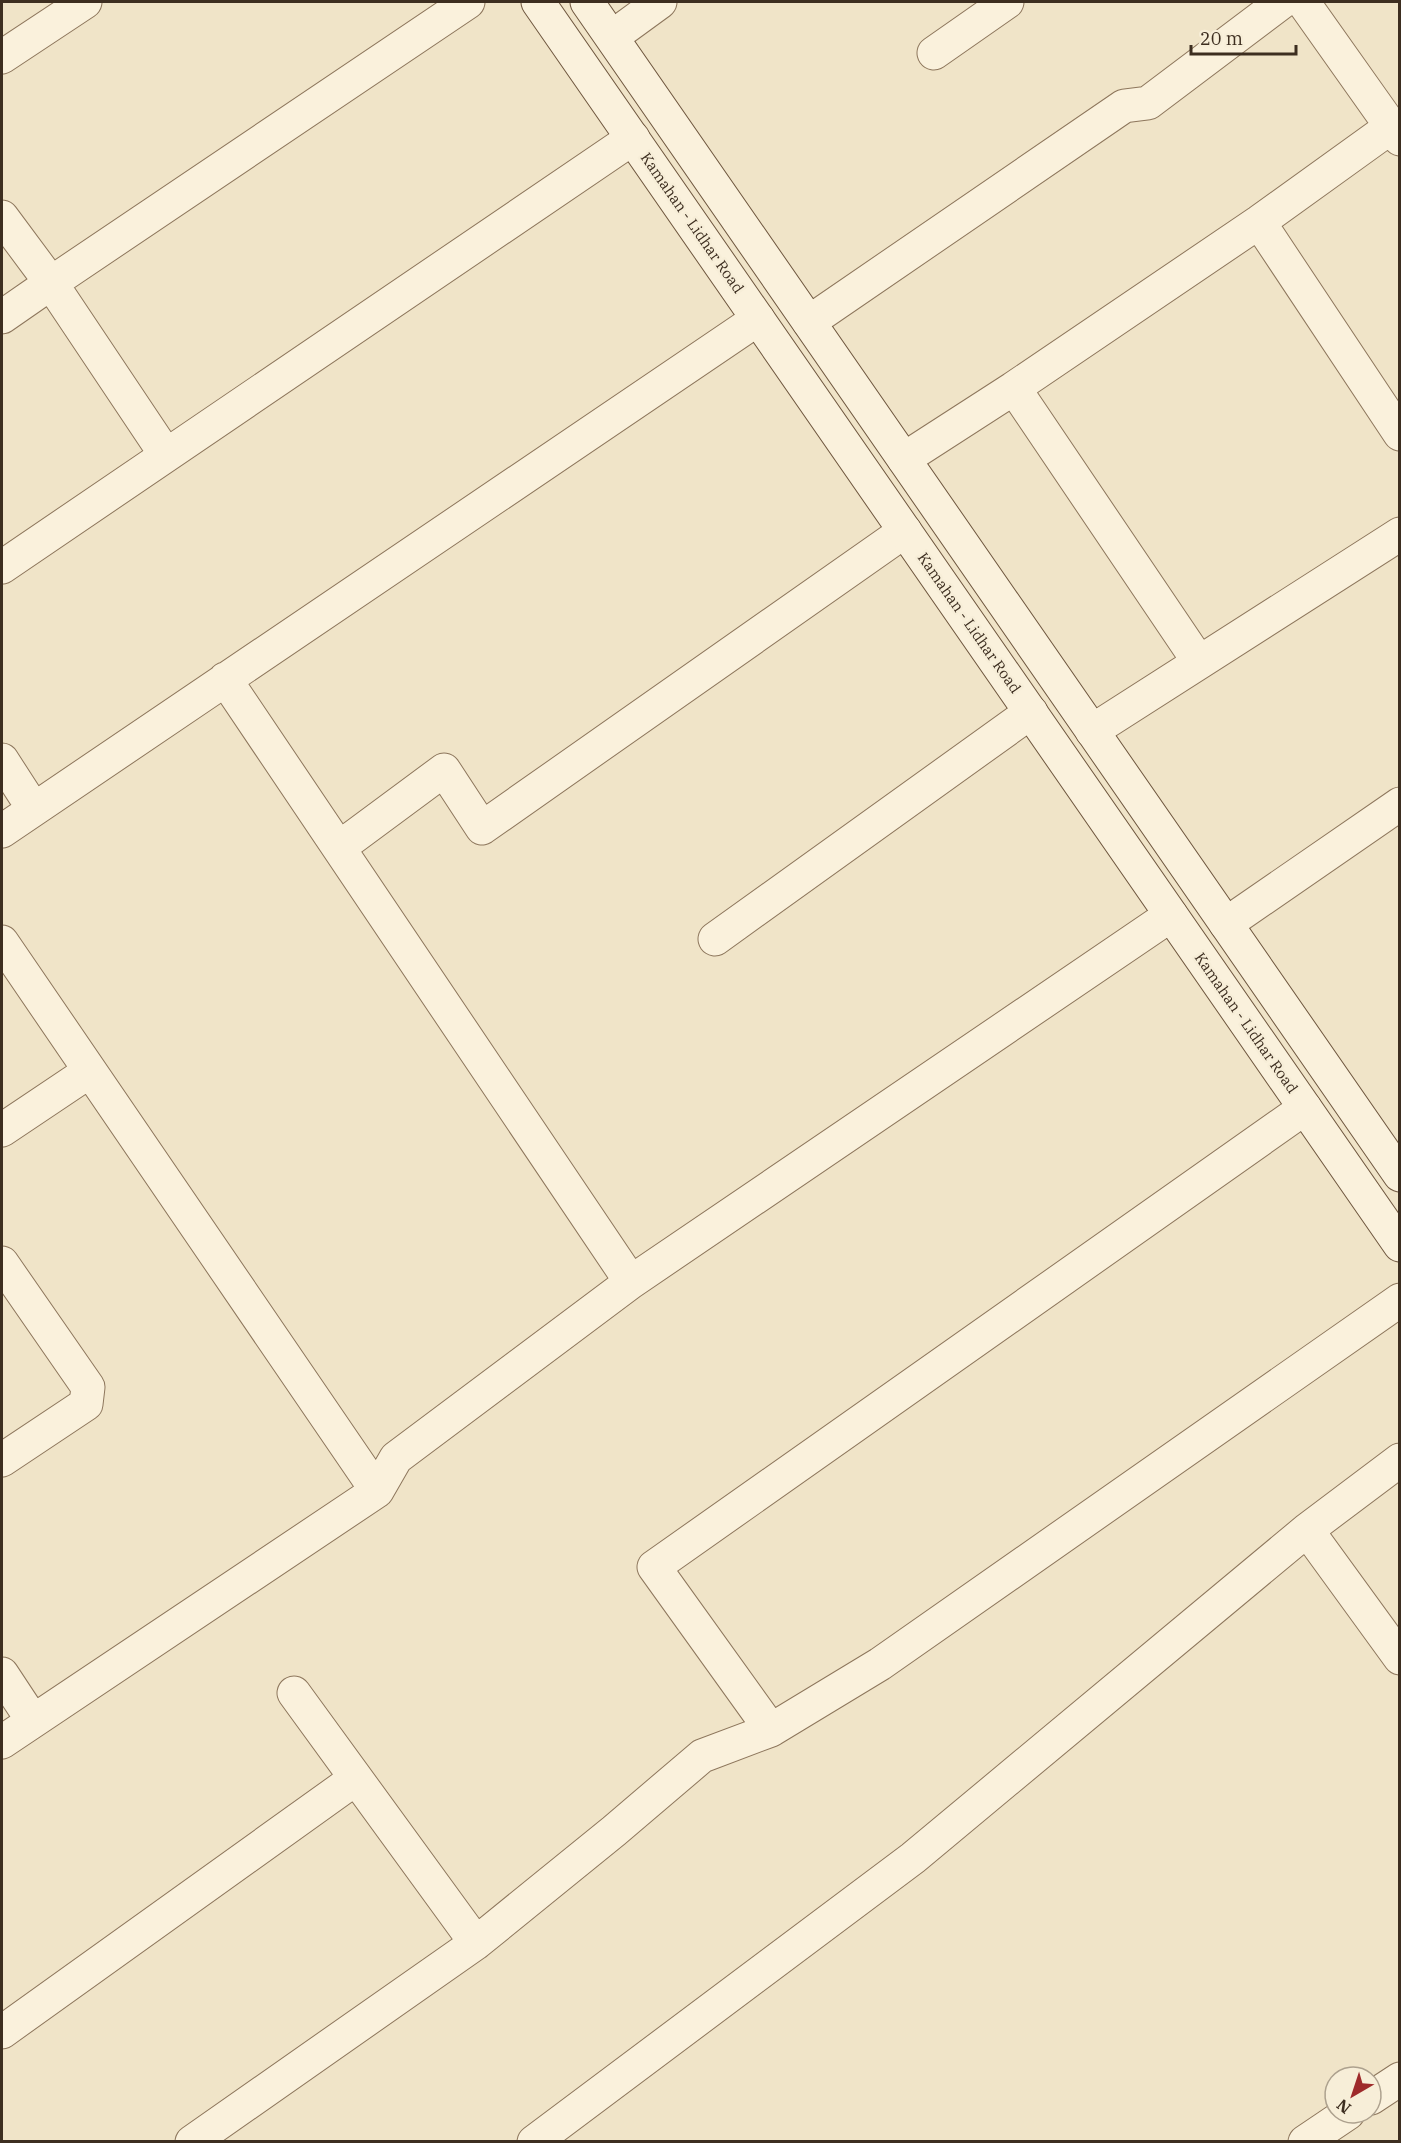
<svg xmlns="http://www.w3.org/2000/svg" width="1401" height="2143" font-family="'IBM Plex Serif',serif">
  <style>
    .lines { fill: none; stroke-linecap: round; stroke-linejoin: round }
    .minor-casing { stroke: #8d765c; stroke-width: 35 }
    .secondary-casing { stroke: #6f573f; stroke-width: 35 }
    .minor { stroke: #faf1dc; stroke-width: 33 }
    .secondary { stroke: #faf1dc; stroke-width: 33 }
    .labels { text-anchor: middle; stroke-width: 5; stroke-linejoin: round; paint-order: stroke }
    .street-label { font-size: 15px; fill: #3d2e20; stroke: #f7eed8 }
  </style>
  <rect width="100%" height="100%" fill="#f0e4c8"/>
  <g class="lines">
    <defs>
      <path id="minor" d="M1303 2 1400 139
        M612 37 660 2
        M934 53 1007 2
        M2 57 85 2
        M2 217 51 283 2 317
        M1259 222 1400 434
        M809 322 1124 106 1148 103 1282 2
        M1014 388 1259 222 1391 127
        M166 455 51 283 468 2
        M904 459 1014 388 1199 662
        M2 567 633 138
        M225 679 631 1282
        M1092 731 1400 534
        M2 760 33 808
        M2 831 758 319
        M340 847 444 770 482 828 905 531
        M1226 924 1400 804
        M715 939 1031 712
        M2 942 377 1491
        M2 1130 90 1071
        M2 1263 88 1387 86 1404 2 1460
        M1307 1530 1400 1658
        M2 1674 33 1721
        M294 1693 476 1943
        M771 1730 654 1567 1305 1108
        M2 1742 377 1491 396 1458 631 1282 1171 915
        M2 2032 355 1779
        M1371 2098 1400 2079
        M192 2142 476 1943 614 1831 702 1756 771 1730 880 1664 1400 1300
        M534 2142 913 1858 1307 1530 1400 1460
        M1305 2142 1348 2113"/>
      <path id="secondary" d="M538 2 1400 1245
        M587 2 1400 1175"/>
    </defs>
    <use href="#minor" class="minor-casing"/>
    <use href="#secondary" class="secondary-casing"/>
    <use href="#minor" class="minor"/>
    <use href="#secondary" class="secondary"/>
  </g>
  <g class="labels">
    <g class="street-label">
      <text transform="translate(692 223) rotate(55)" y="5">Kamahan - Lidhar Road</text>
      <text transform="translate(969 623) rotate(55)" y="5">Kamahan - Lidhar Road</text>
      <text transform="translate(1246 1023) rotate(55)" y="5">Kamahan - Lidhar Road</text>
    </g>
  </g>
  <rect width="1401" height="2143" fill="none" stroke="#3d2e20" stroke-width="6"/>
  <g transform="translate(1353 2095) rotate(219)"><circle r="28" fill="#f7eed8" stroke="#ada18e" stroke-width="1.5"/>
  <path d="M0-4.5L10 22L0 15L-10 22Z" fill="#9e2a2b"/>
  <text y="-9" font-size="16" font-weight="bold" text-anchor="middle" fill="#3d2e20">N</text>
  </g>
  <path d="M1191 45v9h105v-9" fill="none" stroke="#3d2e20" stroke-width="3"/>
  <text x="1200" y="45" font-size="18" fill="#3d2e20" stroke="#f7eed8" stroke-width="4.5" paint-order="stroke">20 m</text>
</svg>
